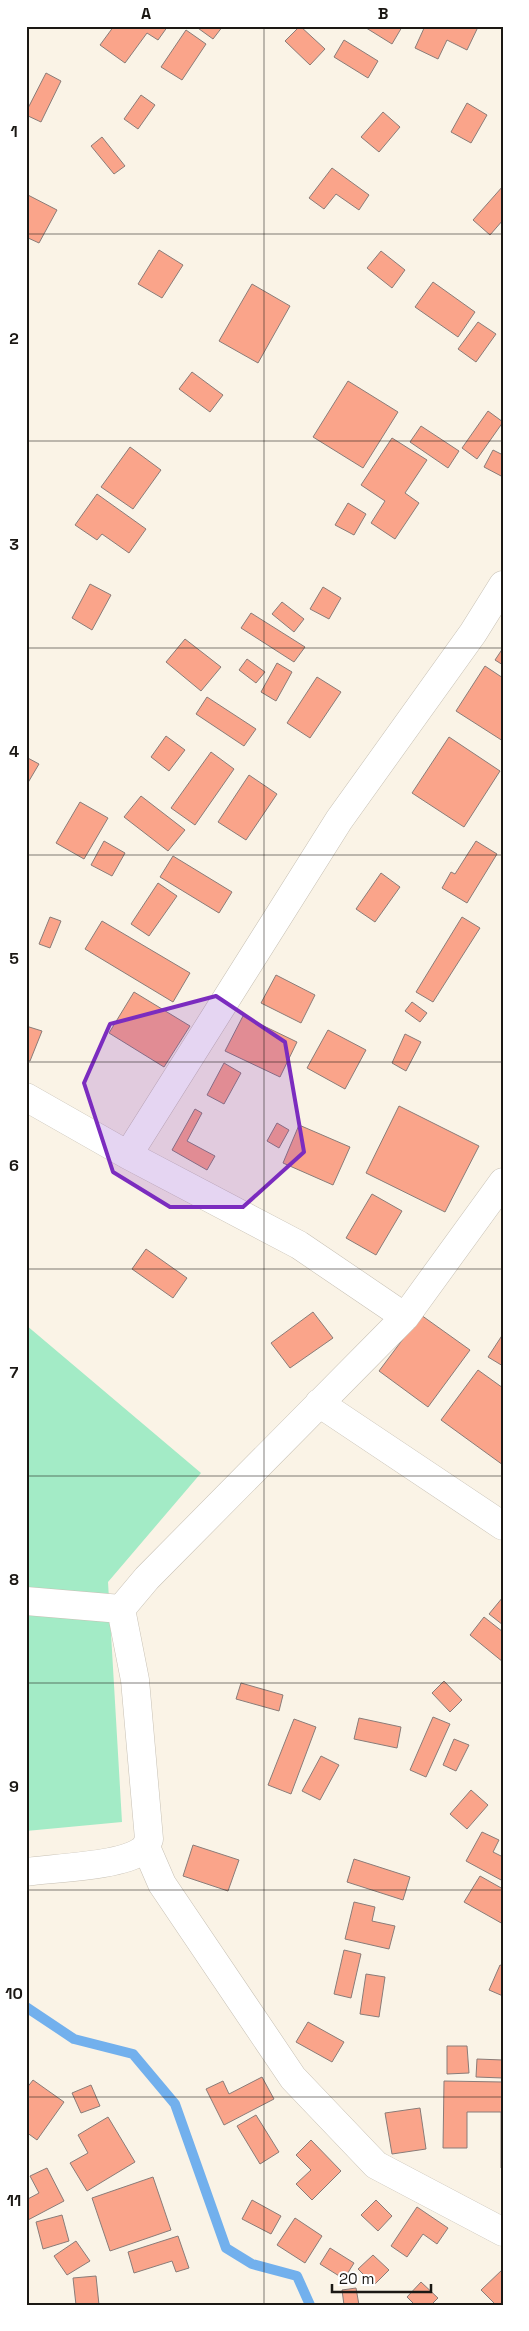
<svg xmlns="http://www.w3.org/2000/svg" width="529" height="2331" font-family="'Space Grotesk',sans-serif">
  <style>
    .green { fill: #a3ebc6 }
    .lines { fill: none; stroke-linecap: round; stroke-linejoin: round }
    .stream { stroke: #72b0ed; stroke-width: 10 }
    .building { fill: #faa48a; stroke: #8a7c78 }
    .minor-casing { stroke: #c7c0b4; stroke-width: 29 }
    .minor { stroke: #fff; stroke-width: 28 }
    .marked { fill: #7b2cbf; fill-opacity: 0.2; stroke: #7b2cbf; stroke-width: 4; stroke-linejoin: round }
    .grid { fill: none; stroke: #1b1814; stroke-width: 1; stroke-opacity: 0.55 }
    .neatline { fill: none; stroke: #1b1814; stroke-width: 2 }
    .grid-label { font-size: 16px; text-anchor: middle; font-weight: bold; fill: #1b1814 }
  </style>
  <rect width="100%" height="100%" fill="#faf3e6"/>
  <path class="green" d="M26 1325 201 1473 108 1582 122 1822 26 1831Z"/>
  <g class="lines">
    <path class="stream" d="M26 2007 74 2039 133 2054 175 2104 226 2248 252 2264 297 2276 310 2305"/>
  </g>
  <path class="building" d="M114 26H168L158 40 147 33 125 63 100 45Z
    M195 26H223L213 39Z
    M300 26 325 49 310 65 285 41Z
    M363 26H400L402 27 392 44Z
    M425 26H477L478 27 467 50 447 40 438 59 415 48Z
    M186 30 206 44 182 80 161 67Z
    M344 40 378 61 368 78 334 57Z
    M46 73 61 81 41 122 26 115V112Z
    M141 95 155 105 138 129 124 119Z
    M467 103 487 115 471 143 451 132Z
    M383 112 400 127 379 152 361 137Z
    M102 137 125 166 114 174 91 146Z
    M332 168 369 195 359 210 336 194 324 209 309 198Z
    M503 186V220L490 235 473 220Z
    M26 194 57 210 39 243 26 237Z
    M159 250 183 265 162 298 138 284Z
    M381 251 405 270 392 288 367 268Z
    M433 282 475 312 458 337 415 307Z
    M252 284 290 306 258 363 219 341Z
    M478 322 496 334 476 362 458 349Z
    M192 372 223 395 210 412 179 389Z
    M348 381 398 412 363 468 313 437Z
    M488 411 503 422 477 459 462 448Z
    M421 426 459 451 448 468 410 442Z
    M392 438 427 460 405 493 419 503 395 539 371 523 385 501 361 485Z
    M130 447 161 470 133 509 101 487Z
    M493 450 503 455V477L484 467Z
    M97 494 146 529 129 553 102 534 97 540 75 525Z
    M348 503 366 514 354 535 335 525Z
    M90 584 111 595 92 630 72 618Z
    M323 587 341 598 329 619 310 609Z
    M282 602 304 619 294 632 272 614Z
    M251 613 305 647 294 662 241 628Z
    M185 639 221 667 201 691 166 662Z
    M503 648V665L495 660Z
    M247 659 265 672 256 683 239 670Z
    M277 663 292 672 276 701 261 692Z
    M485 666 503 678V741L456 711Z
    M317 677 341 692 310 738 287 723Z
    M207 697 256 729 244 746 196 714Z
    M166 736 185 750 169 771 151 757Z
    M449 737 500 771 464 827 412 793Z
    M211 752 234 769 195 825 171 808Z
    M26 757 39 764 26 786Z
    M249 775 277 794 246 840 218 822Z
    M141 796 185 830 168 851 124 817Z
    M80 802 108 818 84 859 56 843Z
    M104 841 125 853 112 876 91 865Z
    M476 841 497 854 467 903 442 888 451 872 455 874Z
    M173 856 232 892 219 913 160 877Z
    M381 873 400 887 375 922 356 909Z
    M158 883 177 896 149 936 131 924Z
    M50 917 61 921 50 948 39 944Z
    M462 917 480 928 433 1002 416 992Z
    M102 921 190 973 173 1002 85 949Z
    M276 975 315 995 301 1023 261 1003Z
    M134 992 190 1026 164 1067 109 1033Z
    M412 1002 427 1013 420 1022 405 1011Z
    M243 1016 297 1042 280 1077 225 1051Z
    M26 1026 42 1031 30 1061 26 1060Z
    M328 1030 366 1050 345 1089 307 1068Z
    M405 1034 421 1042 406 1071 392 1063Z
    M224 1063 241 1073 224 1104 207 1095Z
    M399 1106 479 1146 445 1212 366 1173Z
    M195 1109 202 1113 187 1141 215 1156 207 1170 172 1150Z
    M277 1123 289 1130 279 1148 267 1141Z
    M299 1125 350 1147 333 1185 283 1163Z
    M372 1194 402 1211 376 1255 346 1238Z
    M146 1249 187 1278 173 1298 132 1269Z
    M313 1312 333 1338 290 1368 271 1343Z
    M421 1315 470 1350 428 1407 379 1371Z
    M503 1334V1366L488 1357Z
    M478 1370 503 1388V1465L441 1420Z
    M503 1597V1625L489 1614Z
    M484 1617 503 1632V1662L470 1635Z
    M444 1681 462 1700 450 1712 432 1693Z
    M241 1683 283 1695 279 1711 236 1699Z
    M433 1717 450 1724 426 1777 410 1770Z
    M359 1718 401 1727 397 1748 354 1739Z
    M294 1719 316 1727 291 1794 268 1785Z
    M454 1739 469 1745 456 1771 443 1765Z
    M321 1756 339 1765 320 1800 302 1791Z
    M471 1790 488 1805 467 1829 450 1814Z
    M482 1832 499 1840 493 1852 503 1857V1881L466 1861Z
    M193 1845 239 1860 228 1891 183 1876Z
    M354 1859 410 1877 403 1900 347 1882Z
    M480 1876 503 1889V1924L464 1902Z
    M354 1902 375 1907 372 1921 395 1926 389 1949 345 1939Z
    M344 1950 361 1954 351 1998 334 1994Z
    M500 1965 503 1966V1996L489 1990Z
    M366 1974 385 1977 379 2017 360 2014Z
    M308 2022 344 2042 332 2062 296 2042Z
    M447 2046H467L469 2073 447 2074Z
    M477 2059 503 2060V2078L476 2077Z
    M262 2077 274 2099 224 2125 206 2089 223 2081 229 2094Z
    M33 2080 64 2102 37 2140 26 2132V2089Z
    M444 2081 503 2082V2168H501V2112H467V2148H443Z
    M91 2085 100 2106 81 2113 72 2093Z
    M420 2108 426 2149 392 2154 385 2113Z
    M256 2115 279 2152 260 2164 237 2126Z
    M108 2117 135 2162 87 2191 70 2163 88 2153 78 2135Z
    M311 2140 341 2171 312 2200 296 2184 311 2170 296 2155Z
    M47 2168 64 2201 26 2221V2200L39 2193 30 2176Z
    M153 2177 171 2230 110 2251 92 2198Z
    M252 2200 281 2216 271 2234 242 2219Z
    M376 2200 392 2216 378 2231 361 2215Z
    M417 2207 448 2228 437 2244 423 2234 407 2257 391 2246Z
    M62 2215 69 2241 43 2249 36 2222Z
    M295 2218 322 2236 305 2263 277 2245Z
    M178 2236 189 2268 176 2272 172 2261 134 2273 128 2252Z
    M76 2241 90 2261 67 2275 54 2256Z
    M330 2248 354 2263 344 2279 320 2264Z
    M373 2255 389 2270 374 2285 358 2269Z
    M503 2269V2305H496L481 2290Z
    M96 2276 99 2305H76L73 2278Z
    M421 2282 438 2298 431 2305H415L407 2297Z
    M356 2288 359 2305H344L342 2290Z"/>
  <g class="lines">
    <defs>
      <path id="minor" d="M26 1097 128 1155 299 1245 405 1317
        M128 1155 339 820 473 633 503 585
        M319 1403 503 1526
        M26 1601 121 1609
        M146 1847 162 1884 293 2078 376 2165 503 2232
        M26 1872C53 1868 121 1866 141 1851 146 1848 147 1844 149 1839L135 1680 121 1609 147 1578 405 1317 503 1182"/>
    </defs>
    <use href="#minor" class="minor-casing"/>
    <use href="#minor" class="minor"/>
  </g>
  <path class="marked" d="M216 996 285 1042 304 1152 243 1207H170L113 1172 84 1083 110 1024Z"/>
  <path class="grid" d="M264 26V2305M26 234H503M26 441H503M26 648H503M26 855H503M26 1062H503M26 1269H503M26 1476H503M26 1683H503M26 1890H503M26 2097H503"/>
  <rect width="529" height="2331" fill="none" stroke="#ffffff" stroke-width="55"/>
  <path d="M332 2284v8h99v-8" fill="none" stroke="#1b1814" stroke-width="2.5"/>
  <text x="339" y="2284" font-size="15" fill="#1b1814" stroke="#ffffff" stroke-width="4" paint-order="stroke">20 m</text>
  <rect x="28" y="28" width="474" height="2276" class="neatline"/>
  <g class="grid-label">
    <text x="146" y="19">A</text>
    <text x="383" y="19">B</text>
    <text x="14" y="137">1</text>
    <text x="14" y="344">2</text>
    <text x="14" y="550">3</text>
    <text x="14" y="757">4</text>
    <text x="14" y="964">5</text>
    <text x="14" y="1171">6</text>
    <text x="14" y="1378">7</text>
    <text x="14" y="1585">8</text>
    <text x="14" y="1792">9</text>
    <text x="14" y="1999">10</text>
    <text x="14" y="2206">11</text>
  </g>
</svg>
